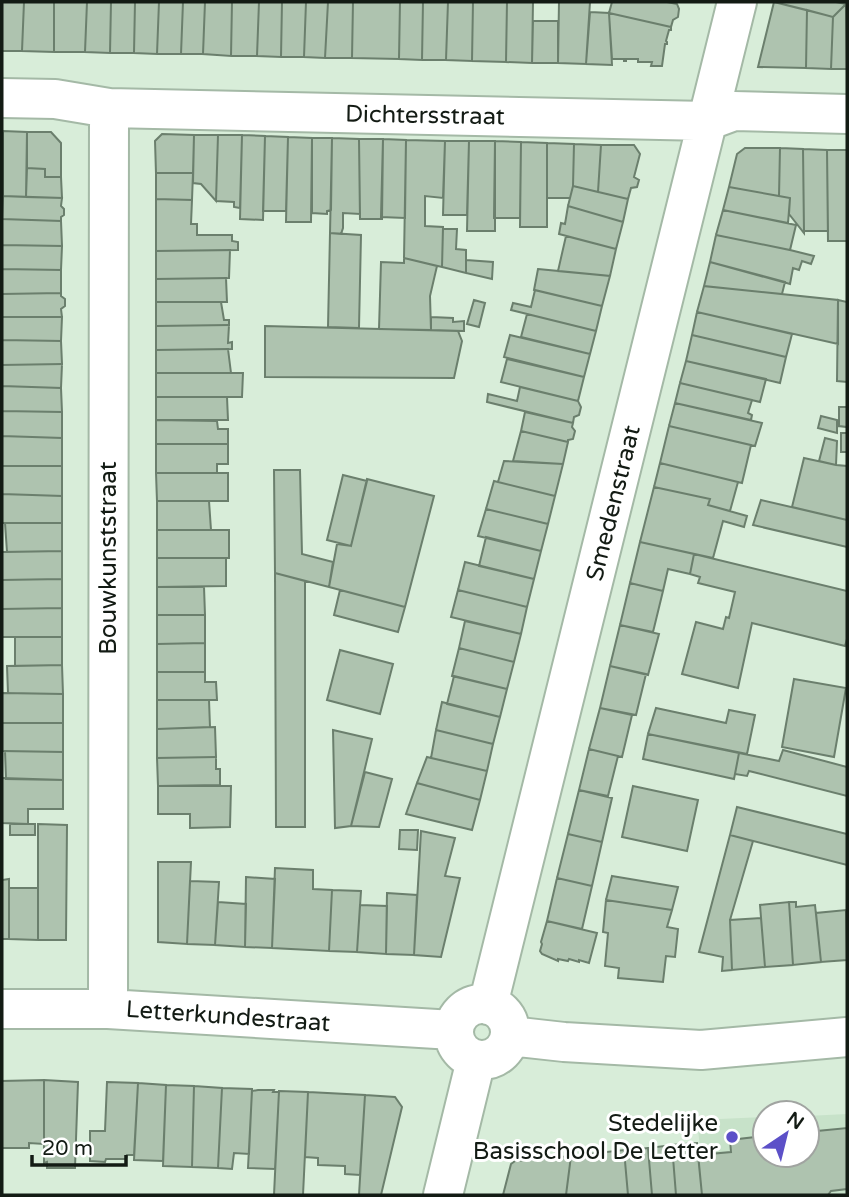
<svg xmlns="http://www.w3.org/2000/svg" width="849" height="1197" font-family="'Varela Round',sans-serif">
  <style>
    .built { fill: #c7e2c9 }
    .building { fill: #aec3af; stroke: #6b7f6d; stroke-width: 2 }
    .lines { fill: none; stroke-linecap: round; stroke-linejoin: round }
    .minor-casing { stroke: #a4b9a6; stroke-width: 42 }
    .minor { stroke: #fff; stroke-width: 38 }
    .poi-dot { fill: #5c50c8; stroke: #fff; stroke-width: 2.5 }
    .labels { text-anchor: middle; stroke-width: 6; stroke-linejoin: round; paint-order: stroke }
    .street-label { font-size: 24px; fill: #131b14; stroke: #fff }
    .poi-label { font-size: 24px; fill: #131b14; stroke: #fff; text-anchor: end }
  </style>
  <rect width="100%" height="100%" fill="#d8edd9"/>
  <path class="built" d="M847 1114V1195H705L697 1120 765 1117V1155H807V1116Z"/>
  <path class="building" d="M2 2H24L22 51H2Z
    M24 2H54V52L22 51Z
    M54 2H87L85 52H54Z
    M87 2H111L110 53 85 52Z
    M111 2H135L134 53H110Z
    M135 2H159L157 54 134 53Z
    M159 2H183L181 54H157Z
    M183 2H205L203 54H181Z
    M205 2H232L231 56 203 54Z
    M232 2H259L257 56H231Z
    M259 2H282L281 57 257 56Z
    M282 2H306L304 57H281Z
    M306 2H328L325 58 304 57Z
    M328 2H353L352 58H325Z
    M353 2H400L399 59 352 58Z
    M400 2H423L422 60 399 59Z
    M423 2H448L446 60H422Z
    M448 2H473L472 61 446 60Z
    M473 2H507L506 62 472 61Z
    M507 2H533L532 63 506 62Z
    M559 2H590L586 64 558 63Z
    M612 2H667L677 4 679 9 678 17 673 20 671 27 609 13Z
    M774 2 807 10 806 68 758 67Z
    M774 2H836L846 4 833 17Z
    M846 4 847 69H831L833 17Z
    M807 10 833 17 831 69 806 68Z
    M590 12 609 13 612 65 586 64Z
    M609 13 671 27V30H669L666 41 667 42V44H665L662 66H651L652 62H638V59H626V61H624V59H612Z
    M533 21H558V63H532Z
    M3 131 27 132 26 197 3 196Z
    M27 132H51L61 143V177H45V169L27 168Z
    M162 134 194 135 193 173H156L155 141Z
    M194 135H218L216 201 201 184 193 183Z
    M218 135H242L240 208 234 207V202L216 201Z
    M242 135 265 136 263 220 240 219Z
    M265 136 288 137 286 211H263Z
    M288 137 312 138 311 222H286Z
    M312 138H332L331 210 327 211V214L312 213Z
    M332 138 359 139 360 214 343 213V228L341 234 330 233Z
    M359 139H383L382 219H360Z
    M383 139 406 140 405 218 381 217Z
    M406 140 445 141 443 198 425 196V226L443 227 442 267 404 258Z
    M445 141H469L467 215H443Z
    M469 141H495V231H467Z
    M495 141 521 142 520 218H494Z
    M521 142 547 143V227H520Z
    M547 143 574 144 573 186 570 198H547Z
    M574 144 601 145 598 192 573 186Z
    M601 145H634L640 154 634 177 639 180 637 187 631 188 628 199 598 192Z
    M745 148H780L779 196 729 187 737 154Z
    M780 148 803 149 804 233 789 214 790 198 779 196Z
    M803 149 827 150 828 231H804Z
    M827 150H847V241H828Z
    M27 168 45 169V177H61L62 198 26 197Z
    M156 173H193L192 200 156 199Z
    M573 186 628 199 623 222 568 206Z
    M729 187 790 198 788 223 723 210Z
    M3 196 62 198 61 206 64 209V215L61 217V221L2 219Z
    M156 199 192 200 191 224H197V235H232V241L238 242V250L156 251Z
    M568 206 623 222 616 249 559 234 561 223 565 224Z
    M723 210 796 225 790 250 716 235Z
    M2 219 61 221 62 246 2 245Z
    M443 229H457L456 249 466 250V273L442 267Z
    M330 233 361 235 359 328 328 327Z
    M716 235 790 250 814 256 811 264 802 261 799 270 793 268 790 284 710 262Z
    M566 236 616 249 610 276 558 271Z
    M2 245 62 246 61 270 2 269Z
    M230 250 229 278 156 279V251Z
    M404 258 437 266 430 296 431 330 379 329 381 262 404 263Z
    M466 260 493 262 492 279 466 273Z
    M710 262 785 282 782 294 704 286Z
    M2 269 61 270V293L2 294Z
    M538 269 610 276 602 306 534 290Z
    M226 278 227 302H156V279Z
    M704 286 838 300V344L697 312Z
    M535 290 602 306 596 331 511 310 513 303 531 307Z
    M61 293V296L65 299V306L61 309 62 317H2V294Z
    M474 300 485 303 479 327 467 324Z
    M838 300 847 302V382L837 381Z
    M156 302H221L224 320H229V325L156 326Z
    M697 312 792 334 786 357 692 335Z
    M527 314 596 331 590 354 521 337Z
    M2 317H62L61 341 2 340Z
    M431 317 453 318V322L464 321V331L431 330Z
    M229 325 228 343 232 342V349L156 350V326Z
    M265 326 458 331 462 341 454 378 265 377Z
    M510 335 590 354 584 377 504 357Z
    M692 335 786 357 780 383 686 361Z
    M2 340 61 341 62 364 2 365Z
    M228 349 231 373H156V350Z
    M507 359 584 377 578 401 501 382Z
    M686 361 766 379 760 402 680 383Z
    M62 364 61 388 2 386V365Z
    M156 373H243L242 397H156Z
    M680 383 752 400 748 413 752 415 751 420 675 403Z
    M2 386 61 388 62 412 2 411Z
    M520 387 578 401 581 407 579 415 574 417 573 423 487 402 488 394 517 401Z
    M156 397H227L228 420H156Z
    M675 403 762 423 755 446 669 426Z
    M839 407H847V427L839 426Z
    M2 411 62 412V438L2 436Z
    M525 412 573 423 572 427 575 431 573 439 568 440V442L521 431Z
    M821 416 837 420V433L818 428Z
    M156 420 217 421 218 429H228V444H156Z
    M669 426 751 445 742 483 660 463Z
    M521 431 568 442 563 464 513 461Z
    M841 433H847V452H841Z
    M2 436 62 438V466H2Z
    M825 438 837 441 836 465 819 461Z
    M156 444H228V464H217V473H156Z
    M804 458 836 465 847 466V520L792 507Z
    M504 461 563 464 555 496 498 482Z
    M660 463 738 482 730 511 708 505 710 499 654 487Z
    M2 466H62V496L2 494Z
    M274 470H300L302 554 333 562 329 587 275 573Z
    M156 473H228V501H157Z
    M343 475 367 481 351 546 327 540Z
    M367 479 434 496 405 607 329 587 337 544 351 546Z
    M494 481 555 496 548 524 486 509Z
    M654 487 710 499 708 505 747 516 744 527 723 521 713 558 640 542Z
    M2 494 62 496V523H2Z
    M761 500 847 520V547L753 525Z
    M157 501H209L211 530H157Z
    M486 509 548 524 541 551 478 536Z
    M5 523H62V551L7 552Z
    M157 530H229V558H157Z
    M486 537 541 551 534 579 479 566Z
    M640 542 694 554 690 574 668 569 663 591 630 583Z
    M62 551V579L2 580V552Z
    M694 554 847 591V639L845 646 752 623 738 688 682 674 696 622 723 629 726 617 729 618 735 592 698 583 700 577 690 574Z
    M157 558H226V586L157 587Z
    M465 562 534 579 527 607 458 590Z
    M275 573 305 581V827H276Z
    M62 579V608L2 609V580Z
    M630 583 663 591 653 632 620 625Z
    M157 587H204L205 615H157Z
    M340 590 405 607 398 632 334 615Z
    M458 590 527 607 521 634 451 617Z
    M62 608V637H2V609Z
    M157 615H205V643L157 644Z
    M465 621 521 634 514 662 459 648Z
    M620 625 659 634 648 675 610 666Z
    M15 637H62V665L15 666Z
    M205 643V672H157V644Z
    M459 648 514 662 507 689 452 676Z
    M340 650 393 664 380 714 327 700Z
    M62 665 63 694 8 693 7 666Z
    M610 666 646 674 636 715 600 708Z
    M157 672H205V682H216L217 700H157Z
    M454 676 507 689 500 717 447 704Z
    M794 679 846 688 834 757 782 747Z
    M2 693 63 694V723H2Z
    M157 700H209L210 727 157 729Z
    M442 702 500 717 493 744 436 730Z
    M600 708 632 715 622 757 589 749Z
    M656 708 726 723 729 710 755 715 747 754 648 734Z
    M2 723H63V752L2 751Z
    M215 727 216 757 157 758V729Z
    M333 730 372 739 351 826 335 828Z
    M436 730 493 744 487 771 431 758Z
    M648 734 739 753 734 779 643 759Z
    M589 749 618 756 608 796 579 790Z
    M783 750 847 767V796L749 771 747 776 735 774 739 753 779 761Z
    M5 751 63 752V780L6 779Z
    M216 757V769H220V785L158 786 157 758Z
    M427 757 487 771 480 800 417 783Z
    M365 772 392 779 379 827 351 826Z
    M2 778 63 780V809H28V824L2 823Z
    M417 783 480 800 472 830 406 814Z
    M158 786H231L230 827 190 828V814H158Z
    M633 786 698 800 687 851 622 837Z
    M579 790 612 798 602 842 568 834Z
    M737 807 847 834V865L730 835Z
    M10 824H35V835H10Z
    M38 824 67 825 66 940H38Z
    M400 830H418L417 850 399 849Z
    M421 831 455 838 445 876 460 878 441 957 414 955Z
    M568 834 602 842 592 886 557 878Z
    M730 835 753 841 730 920 732 970 722 971 723 957 699 952Z
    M158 862H191L187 944 158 942Z
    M275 868 313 870V889L332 890 329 951 272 948Z
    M612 876 678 887 672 910 606 900Z
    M246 877 275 879 272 948 245 947Z
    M557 878 592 886 582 929 547 921Z
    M9 879V939H2V880Z
    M190 881 219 882 215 945 187 944Z
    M9 888H38V940L9 939Z
    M332 890 361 891 357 952 329 951Z
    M387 893 417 895 414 955 386 954Z
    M606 900 672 910 667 927 678 929 675 957 666 956 663 982 618 978 619 968 605 966 608 933 603 932Z
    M218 902 246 904 245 947 215 945Z
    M789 902 793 965 765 967 760 905Z
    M789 902H796V907L815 905 821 962 793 965Z
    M360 905 387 906 386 954 357 952Z
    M846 910 847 960 821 962 816 913Z
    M761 918 765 967 732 970 730 920Z
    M547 921 597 933 589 963 579 960V962L569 959 568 961 558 959V961L542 954 540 951 542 944 541 942Z
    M44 1080V1144L29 1143V1148H2V1081Z
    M44 1080 78 1082 75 1168H47V1162L44 1163Z
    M107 1082 138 1083 134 1155H127L126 1159H106L105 1162 90 1161V1131H105Z
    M138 1083 166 1085 163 1161 134 1160Z
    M166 1085 194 1086 192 1167 163 1166Z
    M194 1086 222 1088 218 1168 192 1167Z
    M222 1088 252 1089 249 1154 234 1153 232 1169 218 1168Z
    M258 1090H274L273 1092H279L275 1169 248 1168 252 1091Z
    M279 1091 308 1092 303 1195H274Z
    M308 1092 365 1095 360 1175 345 1174V1166L318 1165V1158L305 1157Z
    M365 1095 395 1097 402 1107 381 1195H359Z
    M847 1128V1189L831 1191 828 1195H702L698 1155 731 1152 730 1140 765 1136V1155H807V1132Z
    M697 1143 702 1195H676L672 1145Z
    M672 1145 676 1195H652L648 1148Z
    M648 1148 652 1195H628L624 1150Z
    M624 1150 628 1195H566L571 1156Z
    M571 1156 566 1195H503L511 1164 515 1161Z"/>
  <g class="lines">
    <defs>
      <path id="minor" d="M2 98 55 99 109 108 707 121 734 111 847 114
        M454 1032a28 28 0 1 1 56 0a28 28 0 1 1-56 0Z
        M488 1005 737 2
        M2 1009H108L453 1030
        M108 1009 109 108
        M510 1036 564 1042 701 1050 847 1037
        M443 1195 476 1060"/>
    </defs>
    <use href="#minor" class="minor-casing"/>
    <use href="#minor" class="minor"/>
  </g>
  <circle class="poi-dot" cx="732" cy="1137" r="7"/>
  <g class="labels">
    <g class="street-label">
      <text transform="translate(425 115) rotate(1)" y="8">Dichtersstraat</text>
      <text transform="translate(613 503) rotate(-76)" y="8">Smedenstraat</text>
      <text transform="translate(108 558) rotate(-90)" y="8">Bouwkunststraat</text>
      <text transform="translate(228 1016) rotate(4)" y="8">Letterkundestraat</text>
    </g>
    <g class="poi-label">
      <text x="718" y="1131">Stedelijke<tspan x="718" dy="28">Basisschool De Letter</tspan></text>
    </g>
  </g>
  <rect width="849" height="1197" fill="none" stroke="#131b14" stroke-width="7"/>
  <g transform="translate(786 1134) rotate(35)"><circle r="33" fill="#ffffff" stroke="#a1a4a1" stroke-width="2"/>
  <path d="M0-5L12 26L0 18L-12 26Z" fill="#5c50c8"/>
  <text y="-10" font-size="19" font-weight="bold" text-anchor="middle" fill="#131b14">N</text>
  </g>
  <path d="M32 1155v10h94v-10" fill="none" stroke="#131b14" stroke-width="3.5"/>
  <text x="42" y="1155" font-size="21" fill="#131b14" stroke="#ffffff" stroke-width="5" paint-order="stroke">20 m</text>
</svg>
